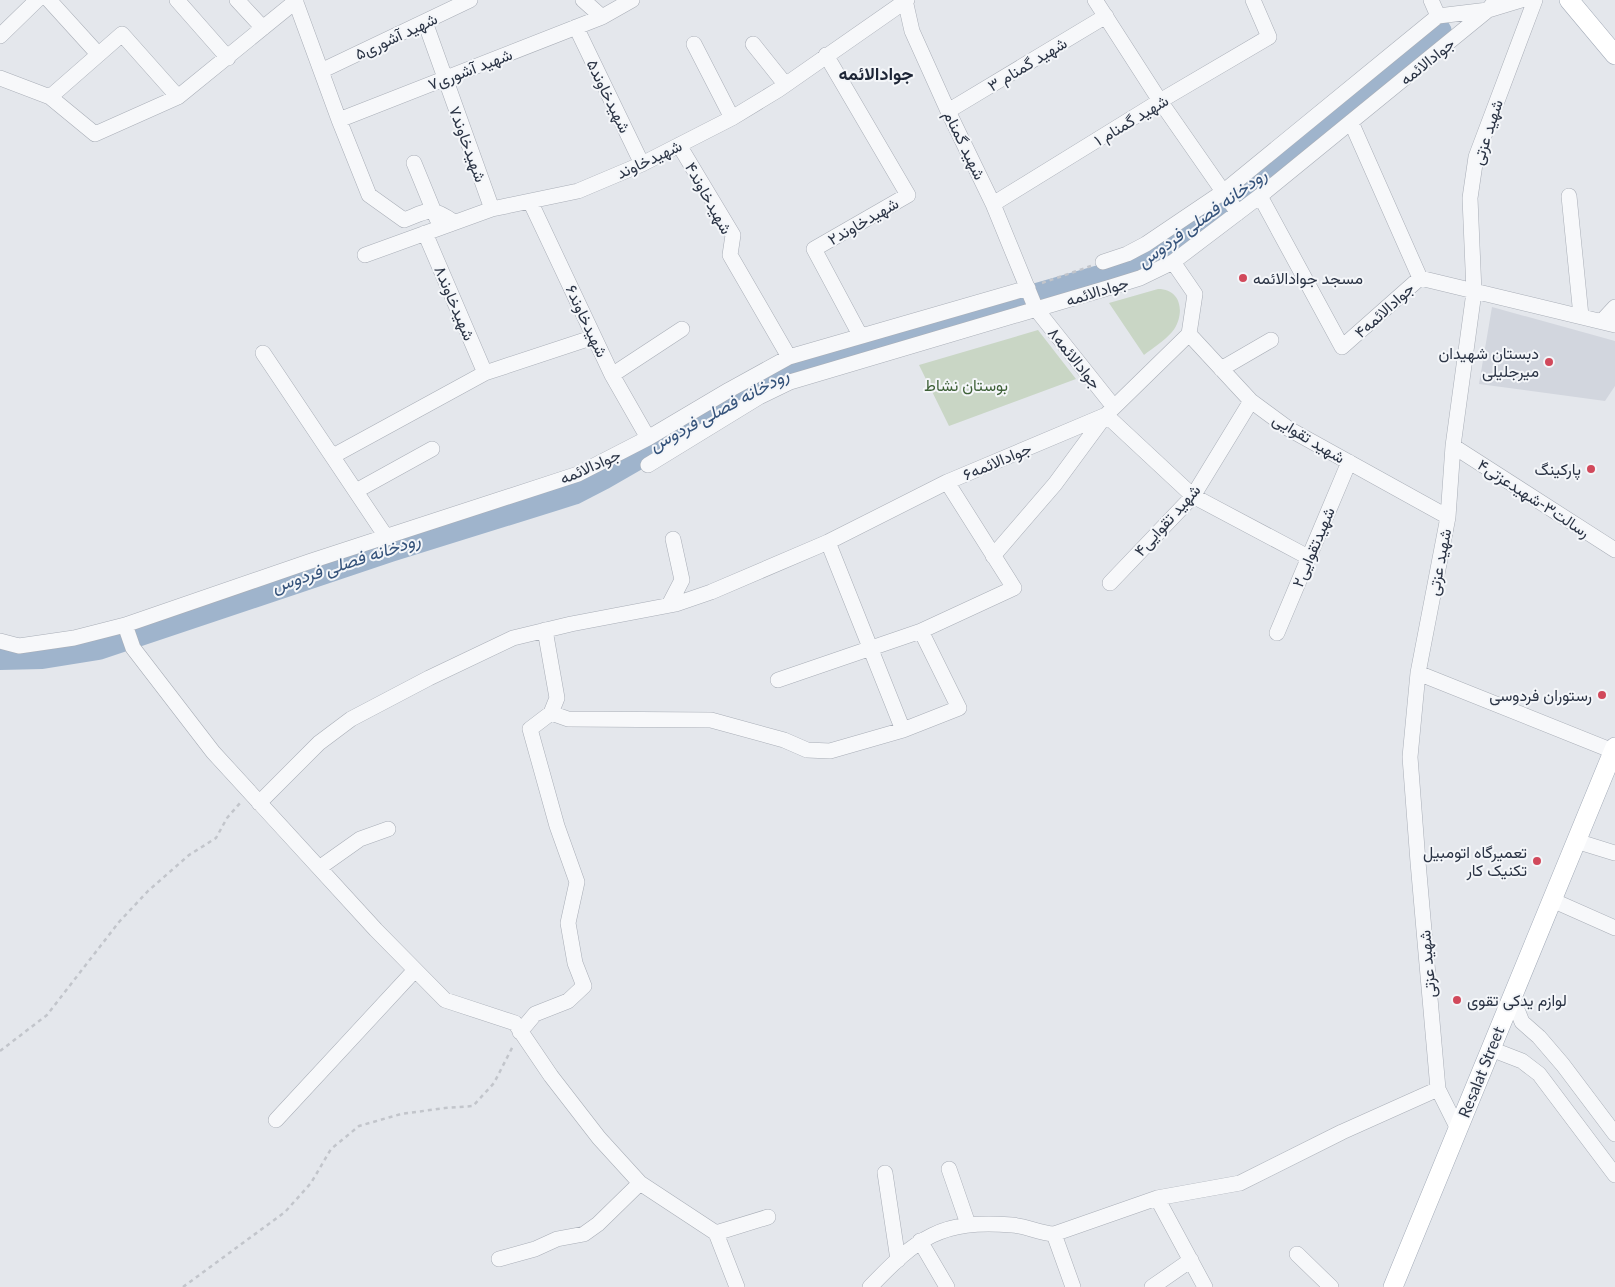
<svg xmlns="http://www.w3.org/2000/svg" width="1615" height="1287" font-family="Lato,Vazirmatn,sans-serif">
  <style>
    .built { fill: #d2d6de }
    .green { fill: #c9d6c5 }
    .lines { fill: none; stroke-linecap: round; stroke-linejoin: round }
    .river { stroke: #9fb4cc; stroke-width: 28 }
    .minor-casing { stroke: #a9aeb7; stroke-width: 16 }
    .major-casing { stroke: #a3abb8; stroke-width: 20 }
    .path { stroke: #c2c5cb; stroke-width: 2.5; stroke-dasharray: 4 4; stroke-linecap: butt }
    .minor { stroke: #f7f8fa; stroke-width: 15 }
    .major { stroke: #fff; stroke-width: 19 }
    .poi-dot { fill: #d1495b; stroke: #f4f6f9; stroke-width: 2 }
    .labels { text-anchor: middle; stroke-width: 4; stroke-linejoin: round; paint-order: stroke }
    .street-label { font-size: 16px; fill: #2b3445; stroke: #f4f6f9 }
    .poi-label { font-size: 16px; fill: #2b3445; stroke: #f4f6f9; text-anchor: end }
    .park-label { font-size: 16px; fill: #3f6138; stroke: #f4f6f9 }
    .neighbourhood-label { font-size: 18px; font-weight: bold; fill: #1d2536; stroke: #f4f6f9 }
    .water-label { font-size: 18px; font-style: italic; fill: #34527a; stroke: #f4f6f9 }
  </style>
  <rect width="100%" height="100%" fill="#e4e7ec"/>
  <path class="built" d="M1492 307 1615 341V386L1605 401 1479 384Z"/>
  <path class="green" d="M1158 289C1183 289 1185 316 1172 332 1164 341 1153 348 1144 355L1109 303Z
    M1038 330 1076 379 949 426 919 365Z"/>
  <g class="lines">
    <path class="river" d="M0 656 42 655 98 646 390 548 573 491 602 476 776 376 859 348 1135 269 1153 258 1223 206 1438 32"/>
    <defs>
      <path id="minor" d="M49 0 98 54
        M177 0 228 58
        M237 0 263 28
        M295 0 339 120 369 195 404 220C430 210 430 206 454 222
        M583 0 602 17
        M905 0 912 31 948 111 993 204 1036 309 1114 407
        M1095 0 1160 101 1238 213
        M1431 0 1438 16
        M425 22 492 209
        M576 27 642 164
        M0 36 37 0
        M694 44 732 118
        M753 44 785 84
        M826 55 908 195 814 249 860 335
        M321 71 470 0
        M0 78 50 97
        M178 97 122 34 50 97 95 134 178 97 296 1
        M948 111 1106 16
        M339 120 602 17 632 0
        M1351 122 1420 278 1615 325
        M679 145 733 235 730 255 789 357
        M414 163 437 219
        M1260 196 1342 347 1420 278
        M1569 196 1581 316
        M530 201 612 375 648 438
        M993 204 1160 101 1269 37 1253 0
        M425 233 485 373
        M365 255 492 209 578 191 642 164 732 118 778 90 907 0
        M1103 262 1127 254 1146 244 1223 192 1438 16 1488 10 1521 0
        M1602 321 1615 307
        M1189 334 1251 401 1289 429 1448 517
        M263 353 387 538
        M1221 369 1271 340
        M612 375 682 329
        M1106 415 1193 496 1308 557
        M1453 446 1615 550
        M333 456 485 373 594 337
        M648 465 759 397 790 382 1111 287 1140 278 1173 262 1260 196 1488 10 1496 0
        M356 491 432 449
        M828 542 903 730
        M993 556 1055 484 1105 416
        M1110 583 1193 496 1251 401
        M669 605 682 580 673 539
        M125 625 133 648 213 752 376 930 445 1000 515 1023 551 1076 599 1138 640 1183 716 1233 737 1287
        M1277 633 1349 462
        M0 641 19 646 74 638 125 625 311 561 578 474 648 438 729 390 789 357 1028 288
        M1418 673 1613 751
        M778 680 921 631 1014 588 947 482
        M551 713 568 719 711 720 784 740 807 750 830 751 903 730 959 708 921 631
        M259 803 319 743 351 719 429 678 513 638 571 624 676 604 711 592 828 542 947 482 1106 415 1189 334 1195 294 1173 262
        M1576 841 1615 853
        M319 868 360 839 388 829
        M1552 900 1615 928
        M1512 997 1522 1022 1539 1037 1563 1065 1615 1134
        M520 1032 535 1014 568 1001 584 986 575 963 568 923 577 882 557 826 530 729 551 713 557 698 545 630
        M1491 1049 1522 1061 1539 1074 1615 1175
        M276 1120 415 970
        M1458 1129 1438 1089 1418 862 1410 757 1418 673 1448 517 1453 446 1474 292 1470 198 1476 157 1535 0
        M949 1169 968 1224
        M885 1173 898 1260
        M1157 1198 1205 1287
        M716 1233 768 1217
        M1054 1234 1073 1287
        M920 1241 947 1287
        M1297 1254 1331 1287
        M499 1259 535 1249 557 1239 584 1234 598 1224 640 1183
        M870 1287C917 1238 941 1219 1012 1225 1026 1226 1039 1233 1054 1234L1157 1198 1240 1183 1342 1132 1438 1089
        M1152 1287 1191 1260"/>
      <path id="major" d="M1569 0 1615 55
        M1393 1287 1615 747"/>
    </defs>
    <use href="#minor" class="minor-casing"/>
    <use href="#major" class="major-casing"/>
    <path class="path" d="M1042 283 1091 266
      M0 1051 47 1015 119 922 148 891 189 855 216 838 227 818 240 803
      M183 1287 285 1212 311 1183 331 1149 359 1126 401 1114 445 1108 473 1106 494 1083 513 1046"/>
    <use href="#minor" class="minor"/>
    <use href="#major" class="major"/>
  </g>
  <g class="poi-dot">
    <circle cx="1243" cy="278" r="5"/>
    <circle cx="1549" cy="362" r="5"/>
    <circle cx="1591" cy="469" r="5"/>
    <circle cx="1602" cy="695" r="5"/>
    <circle cx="1537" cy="861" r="5"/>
    <circle cx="1457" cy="1000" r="5"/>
  </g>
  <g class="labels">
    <g class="street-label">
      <text transform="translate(396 36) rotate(-25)" y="6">شهید آشوری۵</text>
      <text transform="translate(1427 61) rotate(-39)" y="6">جوادالائمه</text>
      <text transform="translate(1027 64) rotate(-31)" y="6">شهید گمنام ۳</text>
      <text transform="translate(470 69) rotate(-21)" y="6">شهید آشوری۷</text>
      <text transform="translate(609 96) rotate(64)" y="6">شهیدخاوند۵</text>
      <text transform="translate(1131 120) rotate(-31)" y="6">شهید گمنام ۱</text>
      <text transform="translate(1487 132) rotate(-72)" y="6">شهید عزتی</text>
      <text transform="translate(468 144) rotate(70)" y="6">شهیدخاوند۷</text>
      <text transform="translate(965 145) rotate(64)" y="6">شهید گمنام</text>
      <text transform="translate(649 159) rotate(-25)" y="6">شهیدخاوند</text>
      <text transform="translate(709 198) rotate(61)" y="6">شهیدخاوند۴</text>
      <text transform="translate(863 221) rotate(-30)" y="6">شهیدخاوند۲</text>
      <text transform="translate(1097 291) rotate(-17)" y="6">جوادالائمه</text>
      <text transform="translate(455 303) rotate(67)" y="6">شهیدخاوند۸</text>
      <text transform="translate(1384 310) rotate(-42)" y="6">جوادالائمه۴</text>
      <text transform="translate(587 321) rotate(65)" y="6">شهیدخاوند۶</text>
      <text transform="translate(1075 358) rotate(51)" y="6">جوادالائمه۸</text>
      <text transform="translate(1309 438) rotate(31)" y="6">شهید تقوایی</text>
      <text transform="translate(997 461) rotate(-23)" y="6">جوادالائمه۶</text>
      <text transform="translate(590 466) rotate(-24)" y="6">جوادالائمه</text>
      <text transform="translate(1534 498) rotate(33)" y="6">رسالت۳-شهیدعزتی۴</text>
      <text transform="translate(1167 520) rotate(-48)" y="6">شهید تقوایی۴</text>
      <text transform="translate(1313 547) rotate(-67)" y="6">شهیدتقوایی۲</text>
      <text transform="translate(1439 562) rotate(-79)" y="6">شهید عزتی</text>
      <text transform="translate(1427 964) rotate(-95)" y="6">شهید عزتی</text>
      <text transform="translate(1481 1072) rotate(-68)" y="6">Resalat Street</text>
    </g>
    <g class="poi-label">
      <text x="1253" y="284" text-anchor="start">مسجد جوادالائمه</text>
      <text x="1539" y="359">دبستان شهیدان<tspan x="1539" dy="18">میرجلیلی</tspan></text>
      <text x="1581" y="475">پارکینگ</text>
      <text x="1592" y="701">رستوران فردوسی</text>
      <text x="1527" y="858">تعمیرگاه اتومبیل<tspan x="1527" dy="18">تکنیک کار</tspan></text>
      <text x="1467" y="1006" text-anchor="start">لوازم یدکی تقوی</text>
    </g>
    <g class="park-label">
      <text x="966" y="391">بوستان نشاط</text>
    </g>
    <g class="neighbourhood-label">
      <text x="876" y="80">جوادالائمه</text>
    </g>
    <g class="water-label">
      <text transform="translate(1202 218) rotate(-36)" y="6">رودخانه فصلی فردوس</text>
      <text transform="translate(719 410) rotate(-28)" y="6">رودخانه فصلی فردوس</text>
      <text transform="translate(346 563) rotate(-18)" y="6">رودخانه فصلی فردوس</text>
    </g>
  </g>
</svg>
